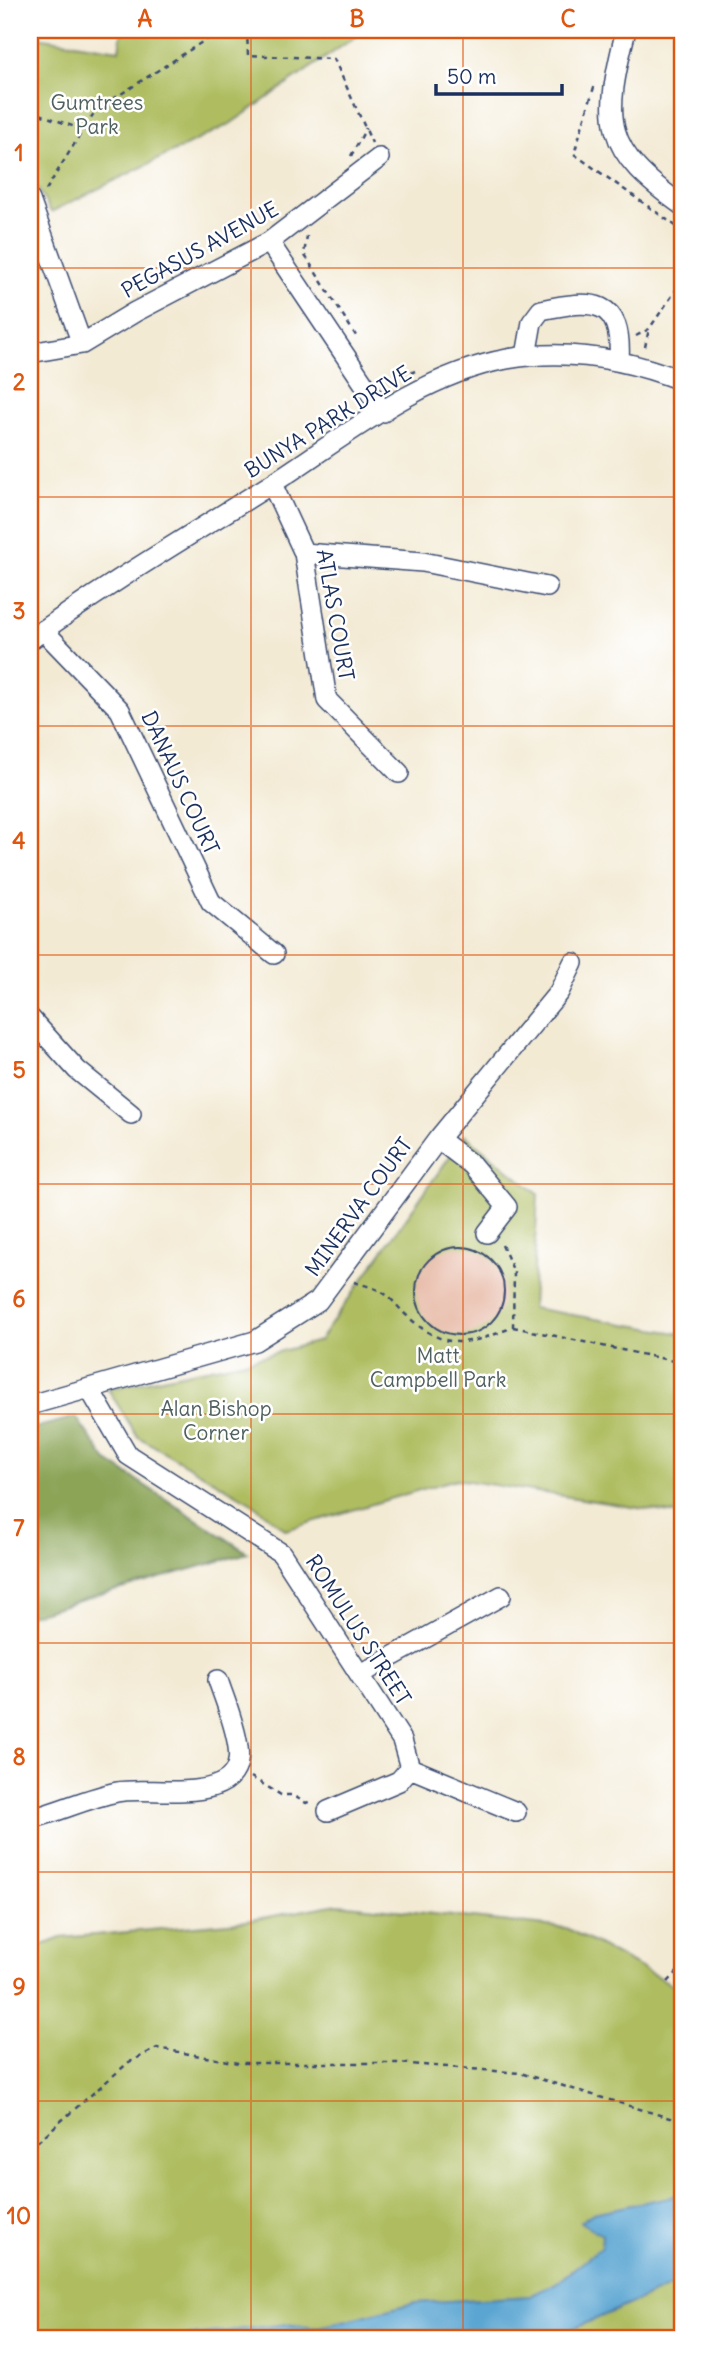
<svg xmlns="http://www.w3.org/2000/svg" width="713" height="2369" font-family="Delius,sans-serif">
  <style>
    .green { fill: #afbd60; stroke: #65765f; stroke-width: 2 }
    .forest { fill: #8ba456; stroke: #536a5a; stroke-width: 2 }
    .water { fill: #5aa5d2; stroke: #3a6a98; stroke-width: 2 }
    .building { fill: #e4b19b }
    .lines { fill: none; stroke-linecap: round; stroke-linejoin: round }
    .minor-casing { stroke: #3b4b70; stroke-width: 22 }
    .path { stroke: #3b4b70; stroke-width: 2.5; stroke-dasharray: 5 5; stroke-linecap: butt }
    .minor { stroke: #fff; stroke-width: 19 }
    .grid { fill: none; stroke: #de5710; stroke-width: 2; stroke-opacity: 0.55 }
    .labels { text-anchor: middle; stroke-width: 5; stroke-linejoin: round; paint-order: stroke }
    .park-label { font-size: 21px; fill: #4f615f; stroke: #fff }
    .street-label { font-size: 21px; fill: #1b2f5e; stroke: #fff }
    .neatline { fill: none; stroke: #de5710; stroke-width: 2.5 }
    .grid-label { font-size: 23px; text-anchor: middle; font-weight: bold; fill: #de5710 }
  </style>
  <rect width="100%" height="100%" fill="#fff"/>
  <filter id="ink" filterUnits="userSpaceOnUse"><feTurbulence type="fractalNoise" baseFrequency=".0143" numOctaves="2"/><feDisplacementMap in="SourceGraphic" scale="14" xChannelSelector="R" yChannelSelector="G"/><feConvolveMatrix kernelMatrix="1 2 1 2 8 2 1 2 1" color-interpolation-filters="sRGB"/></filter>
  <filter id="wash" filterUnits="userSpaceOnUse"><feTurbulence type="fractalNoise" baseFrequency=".00686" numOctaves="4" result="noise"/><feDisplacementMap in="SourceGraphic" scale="28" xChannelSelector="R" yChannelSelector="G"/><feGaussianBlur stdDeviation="1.57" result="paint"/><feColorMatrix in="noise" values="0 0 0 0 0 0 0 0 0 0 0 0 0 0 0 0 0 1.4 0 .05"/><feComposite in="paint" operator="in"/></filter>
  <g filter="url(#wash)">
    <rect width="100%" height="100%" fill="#f3ead4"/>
    <path class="green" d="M122 30H365L230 124 51 212 30 175V36L119 50Z
      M465 1135 538 1194 532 1308 683 1334V1515L456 1479 286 1530 252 1503 137 1436 108 1389 245 1361 319 1341Z
      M338 1904 566 1928 683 1990V2339H30V1950L61 1938 240 1922Z"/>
    <path class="forest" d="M76 1417 106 1460 248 1553 30 1615V1429Z"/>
    <path class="water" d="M683 2194V2281L550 2339H157L287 2324 315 2328 414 2303 530 2296 556 2283 601 2247 602 2235 580 2222 593 2213Z"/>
    <g id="blocks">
      <path class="building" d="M416 1291a44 44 0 1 1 88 0a44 44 0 1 1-88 0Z"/>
    </g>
  </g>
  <g filter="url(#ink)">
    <use href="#blocks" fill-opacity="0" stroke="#3b4b70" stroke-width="2"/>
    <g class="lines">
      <defs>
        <path id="minor" d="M626 30C603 122 602 149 683 206
          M30 200 82 344
          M269 242 383 412
          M30 353 82 344 135 312 269 242 379 158
          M526 356 532 322 541 310C593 299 623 298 619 361
          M272 484 304 553 327 700 399 773
          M304 553 423 562 547 587
          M43 630 120 710 211 902 274 954
          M30 640C107 584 189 536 270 485 343 438 419 375 507 359 567 348 627 359 683 381
          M30 1018 77 1070 131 1114
          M438 1139 472 1165 507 1207 487 1233
          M89 1388 128 1455 281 1553 402 1740 410 1768 399 1781 328 1811
          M30 1405 255 1341 318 1301 438 1139 559 992 573 963
          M361 1674 501 1596
          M410 1768 516 1812
          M30 1819C59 1812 87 1798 117 1792 151 1785 247 1809 238 1747 235 1724 225 1701 218 1680"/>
      </defs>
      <use href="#minor" class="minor-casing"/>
      <path class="path" d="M247 30 248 55 334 59 372 143
        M594 87 574 154 683 231
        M30 113H37L83 130 96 110 221 30
        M351 156 366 128
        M46 190 83 130
        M307 236 304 254 358 339
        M636 336 649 329 683 280
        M645 347 649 329
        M402 377 415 371
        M354 1282C363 1285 373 1287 380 1291 389 1295 397 1306 404 1313 444 1351 465 1347 513 1327L514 1272 502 1245
        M513 1327 683 1363
        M251 1777 281 1795H292L306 1803 313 1800
        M668 1982 683 1966
        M30 2148 129 2062 157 2048 238 2063H398L520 2073 683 2122"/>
      <use href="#minor" class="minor"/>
    </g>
  </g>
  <path class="grid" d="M251 30V2339M463 30V2339M30 268H683M30 497H683M30 726H683M30 955H683M30 1184H683M30 1414H683M30 1643H683M30 1872H683M30 2101H683"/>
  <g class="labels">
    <g class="park-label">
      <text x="97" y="110">Gumtrees<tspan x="97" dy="24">Park</tspan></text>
      <text x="438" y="1363">Matt<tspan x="438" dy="24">Campbell Park</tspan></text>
      <text x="216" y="1416">Alan Bishop<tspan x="216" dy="24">Corner</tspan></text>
    </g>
    <g class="street-label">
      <text transform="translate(200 250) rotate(-29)" y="7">PEGASUS AVENUE</text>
      <text transform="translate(328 422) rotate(-32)" y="7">BUNYA PARK DRIVE</text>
      <text transform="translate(335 615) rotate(80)" y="7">ATLAS COURT</text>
      <text transform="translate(180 783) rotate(65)" y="7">DANAUS COURT</text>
      <text transform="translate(359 1207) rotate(-54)" y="7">MINERVA COURT</text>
      <text transform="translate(358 1630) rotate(57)" y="7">ROMULUS STREET</text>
    </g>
  </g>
  <rect width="713" height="2369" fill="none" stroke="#fff" stroke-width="77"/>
  <path d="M436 84v10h126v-10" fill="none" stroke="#1b2f5e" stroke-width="3.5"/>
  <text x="447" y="84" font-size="21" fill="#1b2f5e" stroke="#ffffff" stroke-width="5" paint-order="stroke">50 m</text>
  <rect x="38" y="38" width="636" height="2292" class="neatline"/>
  <g class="grid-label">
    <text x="145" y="27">A</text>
    <text x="357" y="27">B</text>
    <text x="568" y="27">C</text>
    <text x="19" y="161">1</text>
    <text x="19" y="390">2</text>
    <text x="19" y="619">3</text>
    <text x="19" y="849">4</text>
    <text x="19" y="1078">5</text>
    <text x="19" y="1307">6</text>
    <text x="19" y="1536">7</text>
    <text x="19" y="1765">8</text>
    <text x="19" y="1995">9</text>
    <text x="19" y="2224">10</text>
  </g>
</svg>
